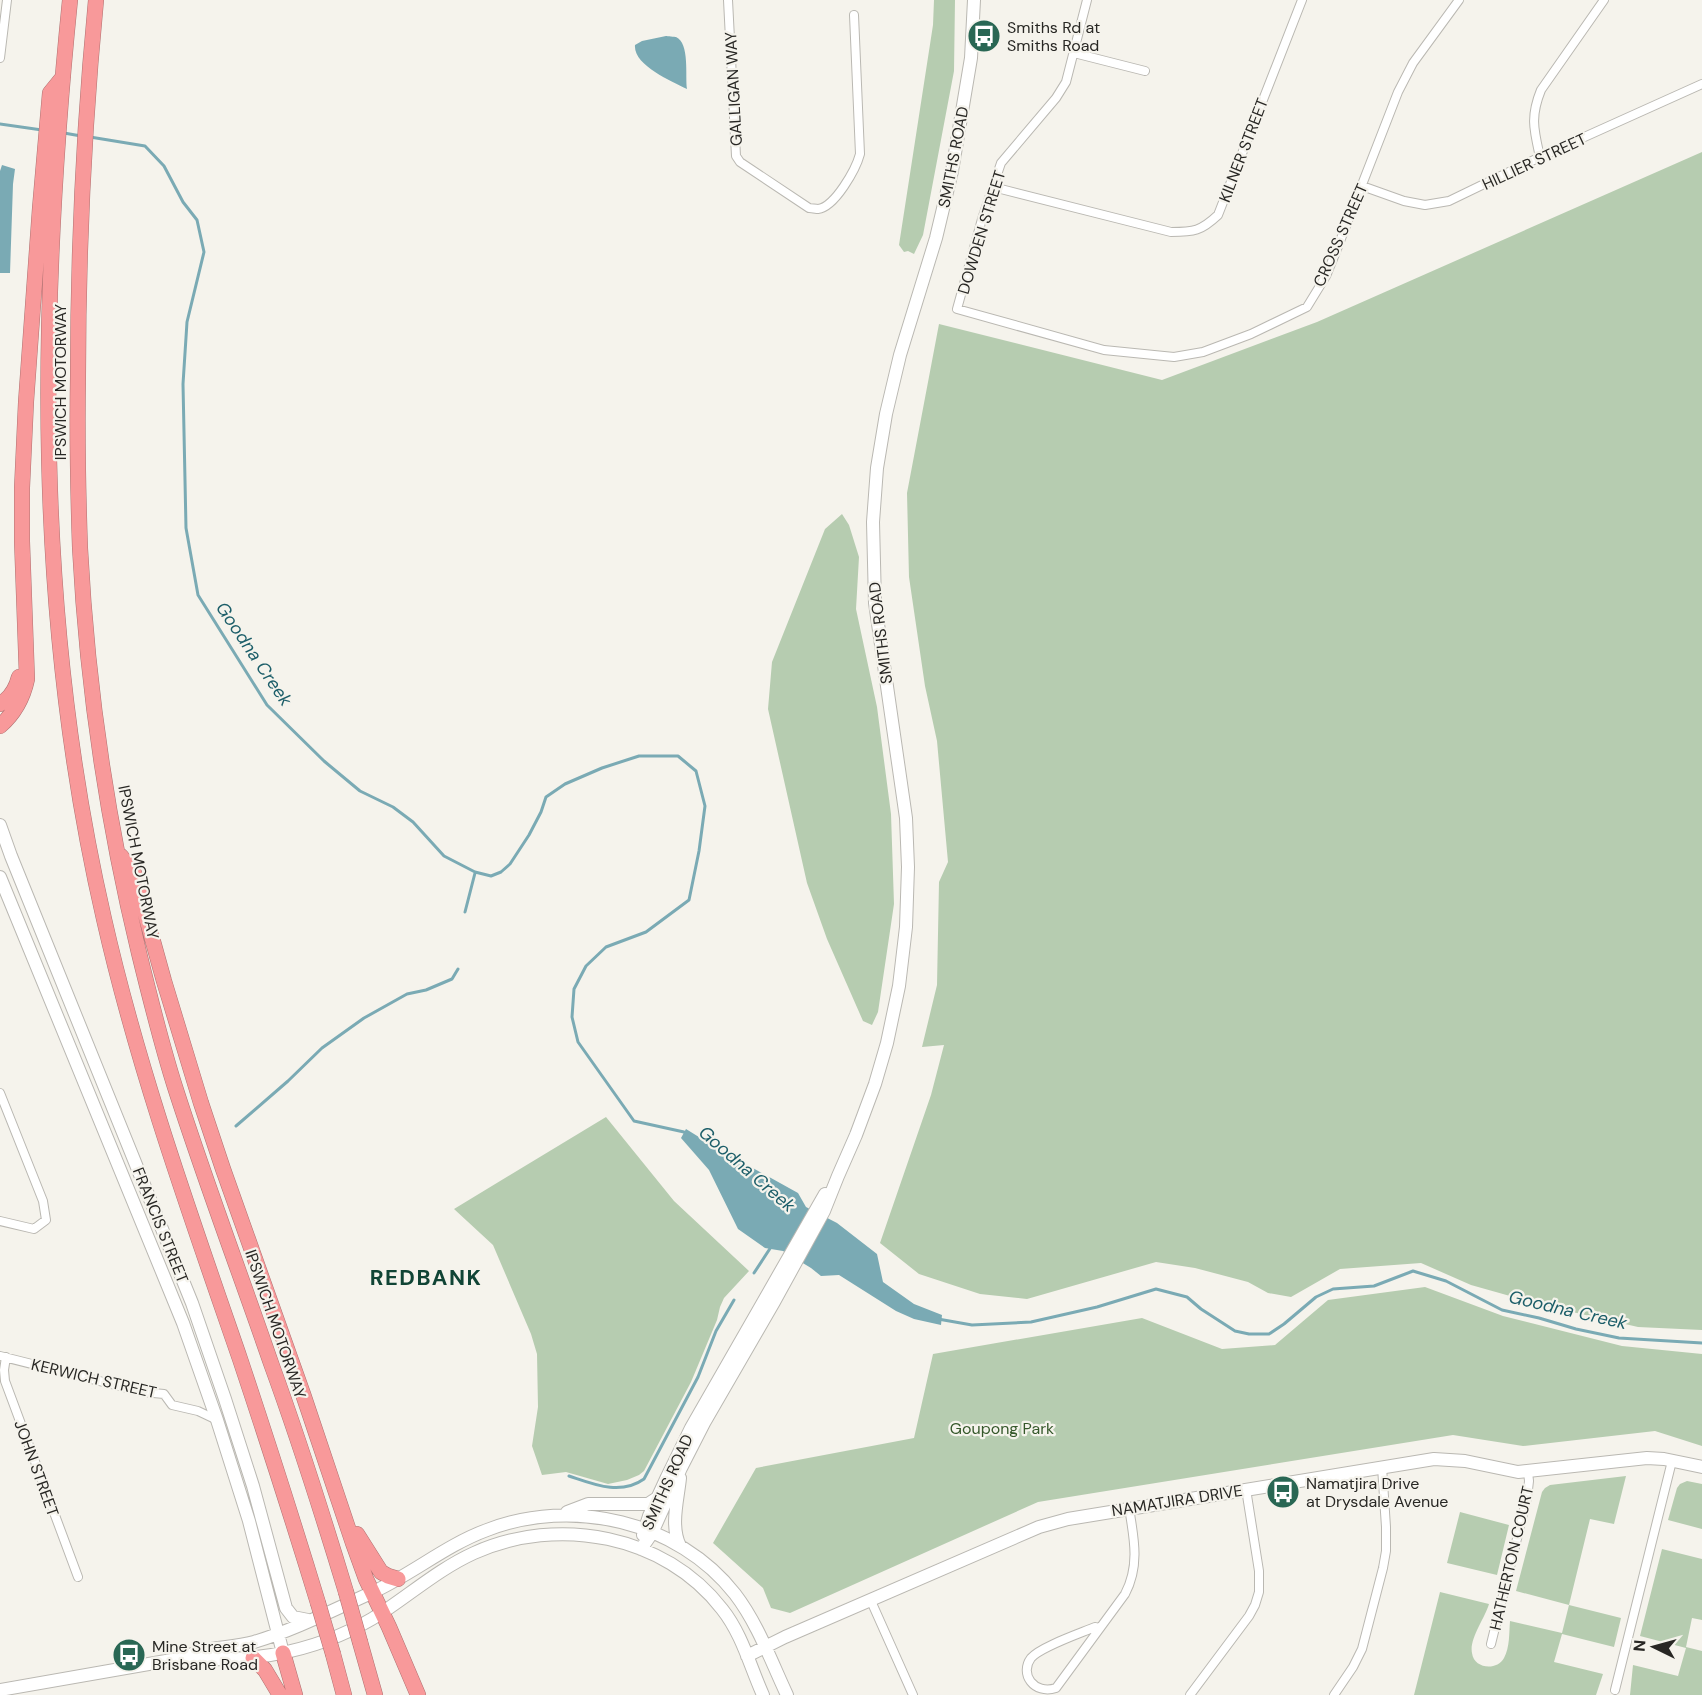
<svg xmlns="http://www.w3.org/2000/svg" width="1702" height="1695" font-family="'DM Sans',sans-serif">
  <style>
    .green { fill: #b6ccb0 }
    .water { fill: #7aaab4 }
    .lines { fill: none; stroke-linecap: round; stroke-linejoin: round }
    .stream { stroke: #7aaab4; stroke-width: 3 }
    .street-casing { stroke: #bab8b2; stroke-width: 10 }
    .secondary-casing { stroke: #bab8b2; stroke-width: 14 }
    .highway-casing { stroke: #af7171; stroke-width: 16 }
    .street { stroke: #fff; stroke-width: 8 }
    .secondary { stroke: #fff; stroke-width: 12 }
    .highway { stroke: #f8999a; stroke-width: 15 }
    .highway-bridge-casing { stroke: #af7171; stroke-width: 16; stroke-linecap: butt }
    .highway-bridge { stroke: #f8999a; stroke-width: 15 }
    .labels { text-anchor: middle; stroke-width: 4.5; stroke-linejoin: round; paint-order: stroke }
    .poi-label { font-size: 16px; fill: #282724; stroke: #f5f3ec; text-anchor: start }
    .street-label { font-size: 16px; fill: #282724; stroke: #f5f3ec }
    .park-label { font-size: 16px; fill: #35582a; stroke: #f5f3ec }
    .water-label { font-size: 18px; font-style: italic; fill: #1c5e69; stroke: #f5f3ec }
    .district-label { font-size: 22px; font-weight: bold; letter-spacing: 1.5px; fill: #104435; stroke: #f5f3ec }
  </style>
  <rect width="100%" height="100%" fill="#f5f3ec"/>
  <path class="green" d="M934 0H955L954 71 923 235 914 254 908 251 904 252 899 245 933 25Z
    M1702 152V1330L1638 1327 1542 1305 1471 1285 1421 1263 1340 1269 1291 1297 1268 1293 1248 1282 1195 1268 1156 1262 1027 1299 980 1294 919 1274 880 1243 931 1095 944 1045 922 1047 937 985 939 882 948 862 937 741 925 686 909 577 907 493 939 324 1162 380 1317 322Z
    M842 514 849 525 859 557 856 609 877 707 891 814 894 904 878 1012 872 1025 863 1021 827 939 807 883 768 709 772 662 825 529Z
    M606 1117 674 1201 749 1271 724 1298 720 1307 717 1320 691 1382 644 1471 639 1475 627 1480 608 1484 566 1472 542 1475 532 1446 538 1407 537 1354 531 1334 493 1245 454 1209Z
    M1425 1287 1503 1316 1622 1346 1702 1354V1446L1655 1431 1523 1446 1453 1435 1038 1502 790 1613 771 1608 763 1588 713 1543 756 1468 914 1438 933 1354 1142 1318 1222 1349 1275 1345 1328 1300Z
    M1626 1476 1614 1524 1590 1519 1569 1605 1621 1618 1614 1647 1562 1634 1554 1662 1603 1674 1596 1695H1414L1440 1592 1489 1604C1485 1618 1469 1639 1472 1653 1474 1669 1497 1671 1504 1658 1510 1647 1509 1633 1510 1621L1562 1633 1569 1605 1516 1591 1542 1492 1545 1488 1550 1485Z
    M1687 1481 1702 1484V1529L1668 1520 1677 1488 1680 1484Z
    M1460 1512 1509 1525 1497 1575 1447 1563Z
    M1662 1549 1702 1559V1620L1692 1618 1686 1647 1702 1651V1695H1630L1633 1665 1678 1676 1686 1648 1640 1636Z"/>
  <path class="water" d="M666 36C667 36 675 37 676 37 690 43 685 77 687 89 671 81 633 65 635 45L642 41Z
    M2 165 15 169 13 184 10 273H0V171Z
    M686 1129 715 1147 798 1193 806 1207 837 1223 877 1254 883 1282 914 1304 942 1315 941 1325 914 1319 896 1311 839 1275 821 1276 811 1268 783 1251 765 1248 738 1229 709 1170 681 1138Z"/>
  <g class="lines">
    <path class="stream" d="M0 124 42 130
      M64 133 81 136
      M90 137 145 146 164 166 183 202 197 220 204 252 187 322 183 384 186 528 198 595 267 705 324 761 360 791 393 807 413 822 444 856 475 872 491 876 501 872 510 864 529 835 541 812 546 797 565 784 602 768 639 756H678L696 771 705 806 699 851 689 900 646 932 606 947 586 966 574 989 572 1017 578 1042 634 1121 684 1132 686 1134
      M465 912 475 873
      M236 1126 288 1081 322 1048 364 1018 407 994 426 990 452 979 458 969
      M754 1273 771 1247
      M938 1319 972 1325 1031 1322 1097 1307 1156 1289 1187 1297 1201 1309 1235 1331 1249 1334H1269L1284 1324 1316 1297 1333 1289 1374 1286 1413 1271 1446 1281 1502 1310 1539 1318 1576 1329 1619 1338 1702 1343
      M569 1476C593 1484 620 1496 644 1479L698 1377 716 1331 734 1300"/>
    <defs>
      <path id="street" d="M728 0 736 156 740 162 809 208C810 208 817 209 818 209 835 207 856 169 860 154L854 15
        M1087 0 1066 82 1056 98 1001 163 982 219 957 309 1104 350 1174 357 1203 352 1251 334 1307 307 1326 276 1335 254 1398 92 1413 63 1459 0
        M1074 53 1145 71
        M0 58 7 0
        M1540 157C1534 130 1530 117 1541 90L1604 0
        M1362 186 1404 201 1425 205 1449 201 1540 157 1702 84
        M993 187 1171 232C1194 232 1201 231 1218 215L1302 0
        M0 1093 43 1201 46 1220 34 1229 0 1221
        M0 1356 143 1392 164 1394 172 1405 198 1411 217 1420
        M6 1357 4 1370 5 1381 78 1577
        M871 1601 913 1695
        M1099 1628 1095 1627C1081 1633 1040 1647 1031 1658 1019 1674 1034 1695 1056 1688L1125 1594C1140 1566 1134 1538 1129 1508
        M1491 1644 1527 1498 1529 1481 1528 1472
        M1615 1690 1672 1461
        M1190 1695 1249 1616 1255 1605 1259 1592V1571L1246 1489
        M1334 1695 1353 1667 1362 1649 1383 1568 1386 1551V1527L1382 1467"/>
      <path id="secondary" d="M0 825 11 856 192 1303 225 1399 253 1486 286 1608 293 1617 308 1620
        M0 877 183 1323 217 1420 249 1521 283 1653
        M567 1512 588 1504H648L657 1498
        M643 1535 649 1516 667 1477 691 1428 825 1194
        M680 1546C670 1526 678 1499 680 1478
        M641 1549 652 1533 681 1468 704 1423 774 1302 824 1211 838 1176 856 1135 875 1084 887 1043 899 986 906 927 908 867 906 818 875 603 873 522 877 468 886 414 900 355 936 238 952 171 971 58 974 0
        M747 1656 785 1637 1039 1527 1068 1519 1434 1459 1465 1461 1518 1472 1647 1458 1664 1459 1702 1467
        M187 1658C255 1664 325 1650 383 1612 413 1592 441 1568 474 1553 558 1515 665 1535 722 1609 742 1634 750 1666 763 1695
        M0 1690 183 1658C188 1656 194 1653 200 1651 217 1647 236 1647 254 1642 294 1630 333 1610 371 1593 411 1575 446 1545 487 1530 572 1497 678 1521 735 1594 758 1624 771 1661 787 1695"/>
      <path id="highway" d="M70 0C39 307 34 616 104 919 138 1069 190 1214 240 1359 267 1440 293 1521 318 1603
        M96 0C84 125 78 251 78 376 77 433 78 491 80 548 87 684 107 821 139 953 150 998 161 1043 175 1087 205 1181 240 1273 272 1366 299 1440 323 1516 346 1592
        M0 704C11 698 16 689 19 677
        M0 726C15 713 23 698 27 679L22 541V488L26 402 40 208 50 93 63 77
        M121 856 134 873 164 981 201 1103 223 1169 303 1394 353 1543 366 1579 389 1627 418 1695
        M357 1534 381 1572 388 1576 398 1579
        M360 1642 375 1695
        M283 1653 295 1695
        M333 1654 344 1695
        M253 1658 265 1670 280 1695"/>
    </defs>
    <use href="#street" class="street-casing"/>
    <use href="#secondary" class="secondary-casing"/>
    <use href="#highway" class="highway-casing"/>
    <use href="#street" class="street"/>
    <use href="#secondary" class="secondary"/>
    <use href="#highway" class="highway"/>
    <defs>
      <path id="highway-bridge" d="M346 1592 360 1642
        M318 1603 333 1654"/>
    </defs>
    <use href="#highway-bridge" class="highway-bridge-casing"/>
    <use href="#highway-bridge" class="highway-bridge"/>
  </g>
  <defs>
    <symbol id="bus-disc" viewBox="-11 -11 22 22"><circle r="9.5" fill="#296754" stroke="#f5f3ec"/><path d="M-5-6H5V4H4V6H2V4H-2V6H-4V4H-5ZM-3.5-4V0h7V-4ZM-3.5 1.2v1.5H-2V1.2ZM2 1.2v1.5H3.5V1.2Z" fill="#fff"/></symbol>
  </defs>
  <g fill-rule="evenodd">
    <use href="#bus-disc" x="965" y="17" width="38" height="38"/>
    <use href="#bus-disc" x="1264" y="1473" width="38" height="38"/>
    <use href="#bus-disc" x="110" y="1636" width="38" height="38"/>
  </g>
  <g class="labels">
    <g class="poi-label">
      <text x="1007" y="33">Smiths Rd at<tspan x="1007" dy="18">Smiths Road</tspan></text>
      <text x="1306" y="1489">Namatjira Drive<tspan x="1306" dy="18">at Drysdale Avenue</tspan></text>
      <text x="152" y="1652">Mine Street at<tspan x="152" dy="18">Brisbane Road</tspan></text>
    </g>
    <g class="street-label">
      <text transform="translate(733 89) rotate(-93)" y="6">GALLIGAN WAY</text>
      <text transform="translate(1243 150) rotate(-69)" y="6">KILNER STREET</text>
      <text transform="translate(953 157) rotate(-79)" y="6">SMITHS ROAD</text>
      <text transform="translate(1534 161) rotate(-25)" y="6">HILLIER STREET</text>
      <text transform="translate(981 232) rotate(-73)" y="6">DOWDEN STREET</text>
      <text transform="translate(1340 235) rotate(-66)" y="6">CROSS STREET</text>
      <text transform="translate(60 382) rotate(-90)" y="6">IPSWICH MOTORWAY</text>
      <text transform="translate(880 633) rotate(-97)" y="6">SMITHS ROAD</text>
      <text transform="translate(139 862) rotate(79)" y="6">IPSWICH MOTORWAY</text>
      <text transform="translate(161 1225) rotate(68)" y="6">FRANCIS STREET</text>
      <text transform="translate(276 1324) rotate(71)" y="6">IPSWICH MOTORWAY</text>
      <text transform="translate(94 1378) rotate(13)" y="6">KERWICH STREET</text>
      <text transform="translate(37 1468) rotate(70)" y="6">JOHN STREET</text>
      <text transform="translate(667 1482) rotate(-66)" y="6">SMITHS ROAD</text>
      <text transform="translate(1177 1500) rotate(-9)" y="6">NAMATJIRA DRIVE</text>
      <text transform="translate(1511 1558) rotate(-77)" y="6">HATHERTON COURT</text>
    </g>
    <g class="park-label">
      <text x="1002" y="1434">Goupong Park</text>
    </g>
    <g class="water-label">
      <text transform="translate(254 654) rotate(56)" y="6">Goodna Creek</text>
      <text transform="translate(747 1169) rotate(41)" y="6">Goodna Creek</text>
      <text transform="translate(1568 1310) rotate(13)" y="6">Goodna Creek</text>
    </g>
    <g class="district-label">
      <text x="426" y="1285">REDBANK</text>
    </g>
  </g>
  <g transform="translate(1654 1647) rotate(275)" stroke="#f5f3ec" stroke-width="4.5" paint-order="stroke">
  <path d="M0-4.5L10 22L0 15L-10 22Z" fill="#282724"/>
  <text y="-9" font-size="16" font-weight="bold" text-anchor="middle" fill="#282724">N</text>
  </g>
</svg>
